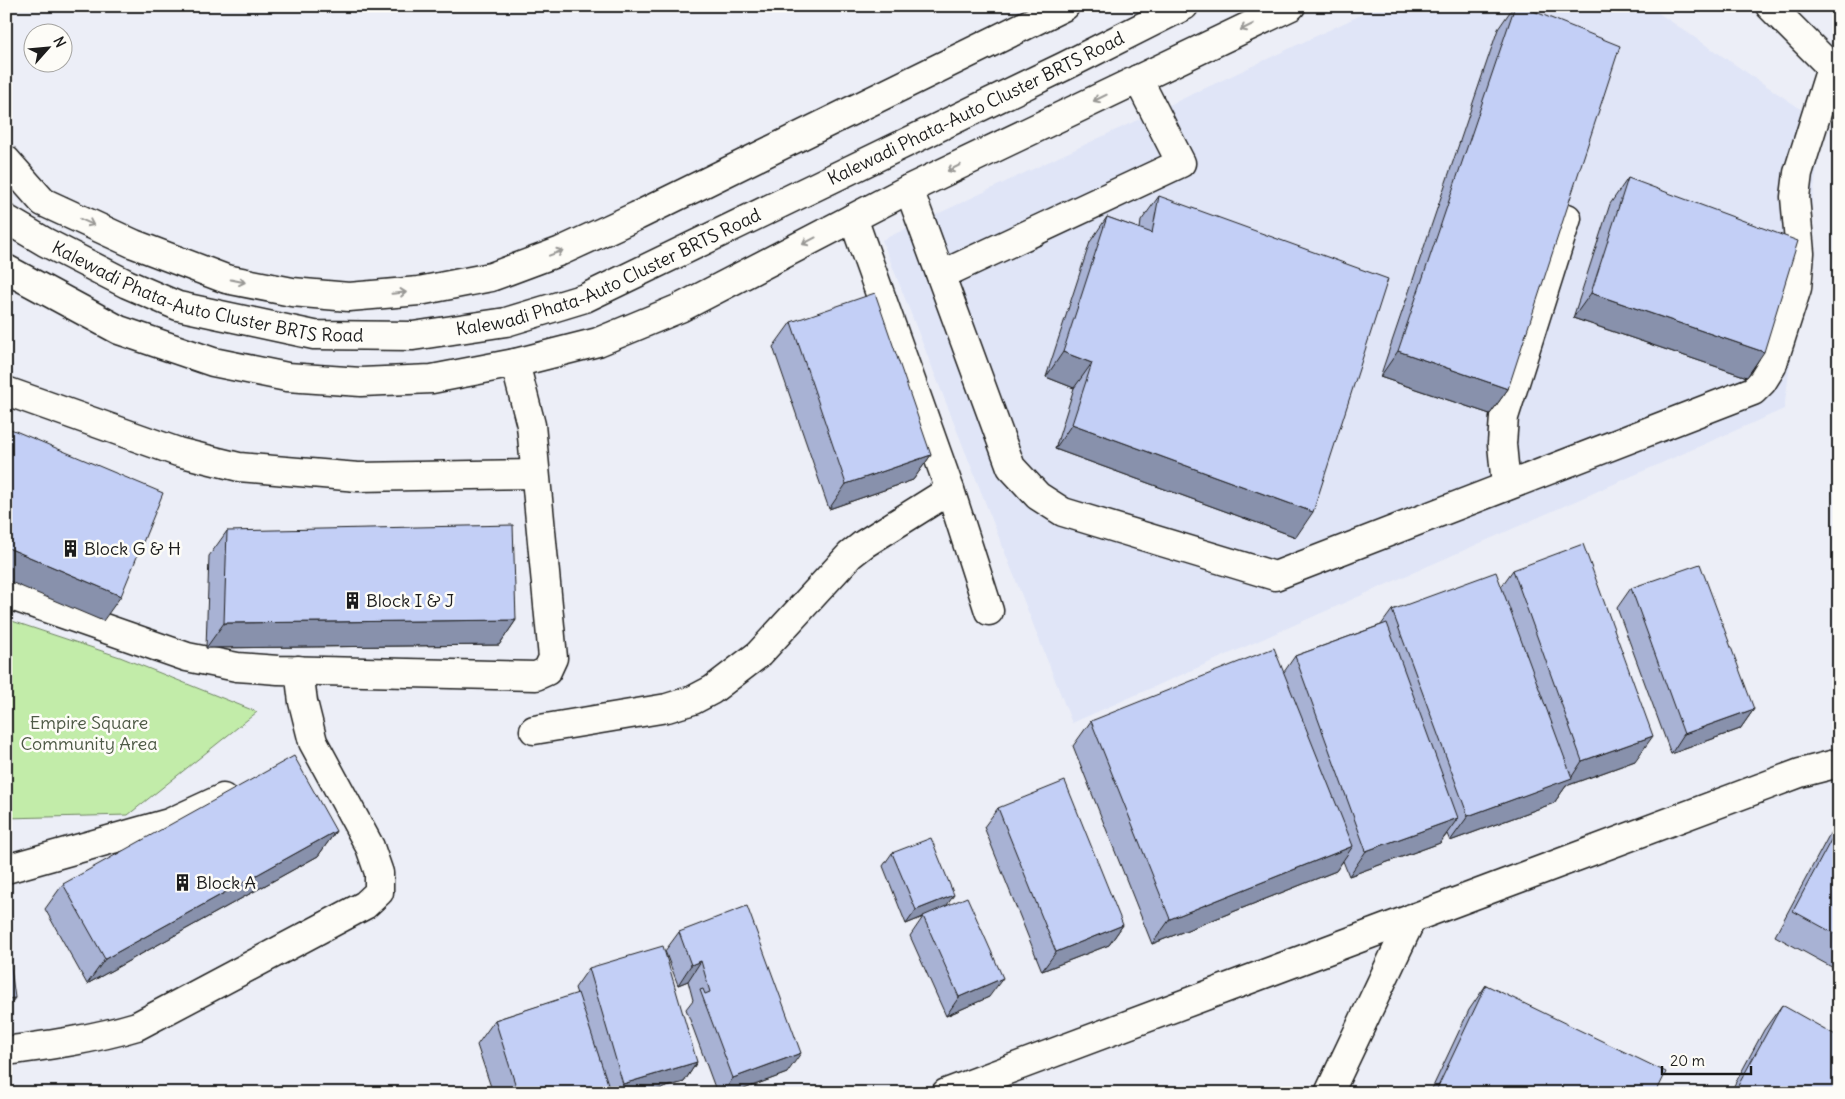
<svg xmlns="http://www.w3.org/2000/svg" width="1845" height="1099" font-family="Delius,sans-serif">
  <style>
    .built { fill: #e0e5f7 }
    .green { fill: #c2eca9; stroke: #6f8462 }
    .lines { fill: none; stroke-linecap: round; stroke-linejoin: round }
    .minor-casing { stroke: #1c1c1c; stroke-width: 31 }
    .major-casing { stroke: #1c1c1c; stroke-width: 31 }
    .minor { stroke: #fdfcf7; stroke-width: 28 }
    .major { stroke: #fdfcf7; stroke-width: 28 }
    .wall { fill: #a8b2d4; stroke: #1c1c1c }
    .shaded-wall { fill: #8891ac; stroke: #1c1c1c }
    .building { fill: #c3cff6; stroke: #1c1c1c }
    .oneway { stroke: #989794 }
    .labels { text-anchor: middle; stroke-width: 5; stroke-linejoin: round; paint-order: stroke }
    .street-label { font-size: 18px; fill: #1c1c1c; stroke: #fdfcf7 }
    .poi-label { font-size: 18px; fill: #1c1c1c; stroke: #fdfcf7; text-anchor: start }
    .park-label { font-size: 18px; fill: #4e5a46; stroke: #fdfcf7 }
  </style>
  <rect width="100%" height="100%" fill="#eceef7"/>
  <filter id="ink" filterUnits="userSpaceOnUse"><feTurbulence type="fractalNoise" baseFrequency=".02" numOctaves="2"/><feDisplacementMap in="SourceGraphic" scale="10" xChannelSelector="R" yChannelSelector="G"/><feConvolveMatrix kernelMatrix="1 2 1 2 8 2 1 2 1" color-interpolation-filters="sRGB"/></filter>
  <g filter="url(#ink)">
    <path class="built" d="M1380 6H1648L1823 124 1784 409 1072 723 882 240Z"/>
    <path class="green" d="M6 619 120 657 257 712 128 815 6 818Z"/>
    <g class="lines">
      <defs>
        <g id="minor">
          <path d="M1770 6 1839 75"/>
          <path d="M909 189 1011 467 1038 496 1063 512 1275 576 1753 391 1762 382 1772 366 1797 288 1800 253 1795 197 1798 173 1831 68"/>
          <path id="s1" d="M6 219 45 242 127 284 178 306 314 335 413 336 506 322 585 298 1065 66 1184 6"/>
          <path d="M941 275 1181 163 1138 79"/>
          <path d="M6 391 178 452 239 467 358 477 535 474"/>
          <path d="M1506 486 1502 444 1504 417 1567 218"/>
          <path d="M950 490 989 611"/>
          <path d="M6 594 187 657 237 667 278 670 536 676 547 671 553 658 531 425 515 363"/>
          <path d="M534 730 667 708 693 700 712 690 759 654 850 555 864 544 950 490 853 218"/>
          <path d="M6 869 169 823 223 798"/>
          <path d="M6 1051C50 1045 94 1039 137 1026L365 905 379 892V873L370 847 313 742 303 702 299 670"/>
          <path d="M946 1093 1800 773 1839 763"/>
          <path d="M1329 1093 1412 918"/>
        </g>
        <path id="major" d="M6 160 43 202 134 244 226 279 292 292 349 297 419 291 491 277 561 251 637 216 1065 6
          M6 269 119 330 213 362 287 377 361 382 432 379 515 363 598 342 680 308 909 189 1291 6"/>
      </defs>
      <use href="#minor" class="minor-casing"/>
      <use href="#major" class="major-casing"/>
      <use href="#minor" class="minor"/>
      <use href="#major" class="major"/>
    </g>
    <path class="wall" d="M1514 6H1521L1508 389 1490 414 1380 377 1498 29Z
      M1628 178 1747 377 1573 318 1610 204Z
      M1159 196 1296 537 1055 449 1074 388 1046 377 1090 242 1107 217 1140 229 1141 221Z
      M791 322 931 455 913 480 829 509 773 347Z
      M227 531 516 620 499 645 206 648 209 556Z
      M1513 570 1635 761 1566 786 1554 803 1450 841 1447 834 1440 843 1349 876 1343 861 1336 871 1152 944 1073 746 1091 721 1284 672 1295 656 1381 625 1392 610 1501 587Z
      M1631 588 1754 709 1740 729 1671 754 1617 608Z
      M998 808 1123 925 1109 945 1042 971 984 827Z
      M1839 820V971L1775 936 1834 826Z
      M336 831 318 856 87 984 45 909 63 884Z
      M892 853 947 906 989 997 946 1016 910 936 923 917 906 924 883 866Z
      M679 932 787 1073 733 1093H717L686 1009 693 1000 688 981 678 985 665 951Z
      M589 968 697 1062 684 1082 645 1093H493L477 1045 495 1020 577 994 575 988Z
      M1486 985 1656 1093H1430L1469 1010Z
      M1782 1005 1839 1093H1730L1764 1030Z"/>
    <path class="shaded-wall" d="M1591 293 1764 352 1747 377 1573 318Z
      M1398 351 1508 389 1490 414 1380 377Z
      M1063 352 1092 363 1074 388 1046 377Z
      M1072 424 1313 512 1296 537 1055 449Z
      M931 455 913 480 829 509 846 484Z
      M6 547 121 596 103 621 6 580Z
      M516 620 499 645 206 648 224 623Z
      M1754 709 1740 729 1671 754 1684 734Z
      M1653 736 1635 761 1566 786 1554 803 1450 841 1468 816 1571 778 1582 761Z
      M1458 818 1440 843 1349 876 1366 851Z
      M336 831 318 856 87 984 105 959Z
      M1353 846 1336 871 1152 944 1170 919Z
      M954 895 945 908 906 924 916 910Z
      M1123 925 1109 945 1042 971 1056 952Z
      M701 961 688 981 678 985 691 965Z
      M1003 978 989 997 946 1016 959 997Z
      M15 998 6 1010V999Z
      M801 1053 787 1073 733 1093H723L733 1078Z
      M697 1062 684 1082 645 1093H616L623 1084Z"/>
    <path class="building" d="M1515 6H1521L1620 46 1508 389 1398 351Z
      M1628 178 1798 241 1764 352 1591 293Z
      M1159 196 1388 279 1313 512 1072 424 1092 363 1063 352 1107 217 1152 233Z
      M875 293 931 455 846 484 791 322Z
      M6 427 163 493 121 596 6 547Z
      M513 525 516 620 224 623 227 531Z
      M1583 544 1653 736 1582 761 1513 570Z
      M1700 564 1754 709 1684 734 1631 588Z
      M1496 572 1572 778 1468 816 1392 610Z
      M1387 623 1458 818 1366 851 1295 656Z
      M1274 648 1353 846 1170 919 1091 721Z
      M294 756 336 831 105 959 63 884Z
      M1065 781 1123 925 1056 952 998 808Z
      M1839 825V936L1793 911Z
      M931 838 954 895 916 910 892 853Z
      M967 897 1003 978 959 997 923 916Z
      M747 906 801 1053 733 1078 700 990 703 989 705 994 710 992 701 961 691 965 679 932Z
      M6 930 15 998 6 999Z
      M663 946 697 1062 623 1084 589 968Z
      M1486 985 1666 1072 1656 1093H1435Z
      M578 993 611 1093H518L495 1020Z
      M1782 1005 1839 1037V1093H1734Z"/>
    <defs><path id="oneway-shaft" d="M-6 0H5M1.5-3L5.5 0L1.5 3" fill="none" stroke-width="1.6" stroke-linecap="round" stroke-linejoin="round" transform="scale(1.25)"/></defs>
    <g class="oneway">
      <use href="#oneway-shaft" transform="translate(1247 27) rotate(154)"/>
      <use href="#oneway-shaft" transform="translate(1100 98) rotate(154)"/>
      <use href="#oneway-shaft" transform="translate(954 168) rotate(154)"/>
      <use href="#oneway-shaft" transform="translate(87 222) rotate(25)"/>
      <use href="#oneway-shaft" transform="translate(809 241) rotate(152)"/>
      <use href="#oneway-shaft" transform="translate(556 253) rotate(-21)"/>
      <use href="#oneway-shaft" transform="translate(238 281) rotate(12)"/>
      <use href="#oneway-shaft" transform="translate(399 293) rotate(-5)"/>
    </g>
  </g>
  <defs>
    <symbol id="building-bare" viewBox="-9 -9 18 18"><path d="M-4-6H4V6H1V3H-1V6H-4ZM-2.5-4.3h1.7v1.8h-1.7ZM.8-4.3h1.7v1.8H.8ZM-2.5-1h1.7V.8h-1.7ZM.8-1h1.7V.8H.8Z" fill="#1c1c1c" stroke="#fdfcf7" stroke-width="2.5" paint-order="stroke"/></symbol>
  </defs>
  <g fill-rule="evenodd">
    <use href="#building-bare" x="58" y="536" width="25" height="25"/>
    <use href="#building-bare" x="340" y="588" width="25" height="25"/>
    <use href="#building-bare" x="170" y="870" width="25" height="25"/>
  </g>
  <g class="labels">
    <g class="street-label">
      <text dy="6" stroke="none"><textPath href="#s1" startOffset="1042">Kalewadi Phata-Auto Cluster BRTS Road</textPath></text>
      <text dy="6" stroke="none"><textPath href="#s1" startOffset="638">Kalewadi Phata-Auto Cluster BRTS Road</textPath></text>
      <text dy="6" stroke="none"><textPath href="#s1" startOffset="218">Kalewadi Phata-Auto Cluster BRTS Road</textPath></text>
    </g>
    <g class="poi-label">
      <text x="84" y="555">Block G &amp; H</text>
      <text x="366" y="607">Block I &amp; J</text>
      <text x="196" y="889">Block A</text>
    </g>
    <g class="park-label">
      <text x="89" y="729">Empire Square<tspan x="89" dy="21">Community Area</tspan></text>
    </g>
  </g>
  <rect width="1845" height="1099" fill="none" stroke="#fdfcf7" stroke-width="25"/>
  <rect x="12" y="12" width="1820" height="1074" fill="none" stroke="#1c1c1c" stroke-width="2" filter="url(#ink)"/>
  <g transform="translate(48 48) rotate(63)"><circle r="24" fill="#fdfcf7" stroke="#a3a29f"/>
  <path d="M0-4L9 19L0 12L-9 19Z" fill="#1c1c1c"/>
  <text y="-8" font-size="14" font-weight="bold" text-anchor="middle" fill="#1c1c1c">N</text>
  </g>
  <path d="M1662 1066v8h89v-8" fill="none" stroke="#1c1c1c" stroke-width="2.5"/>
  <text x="1670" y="1066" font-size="15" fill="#1c1c1c" stroke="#fdfcf7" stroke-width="4" paint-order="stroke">20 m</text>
</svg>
